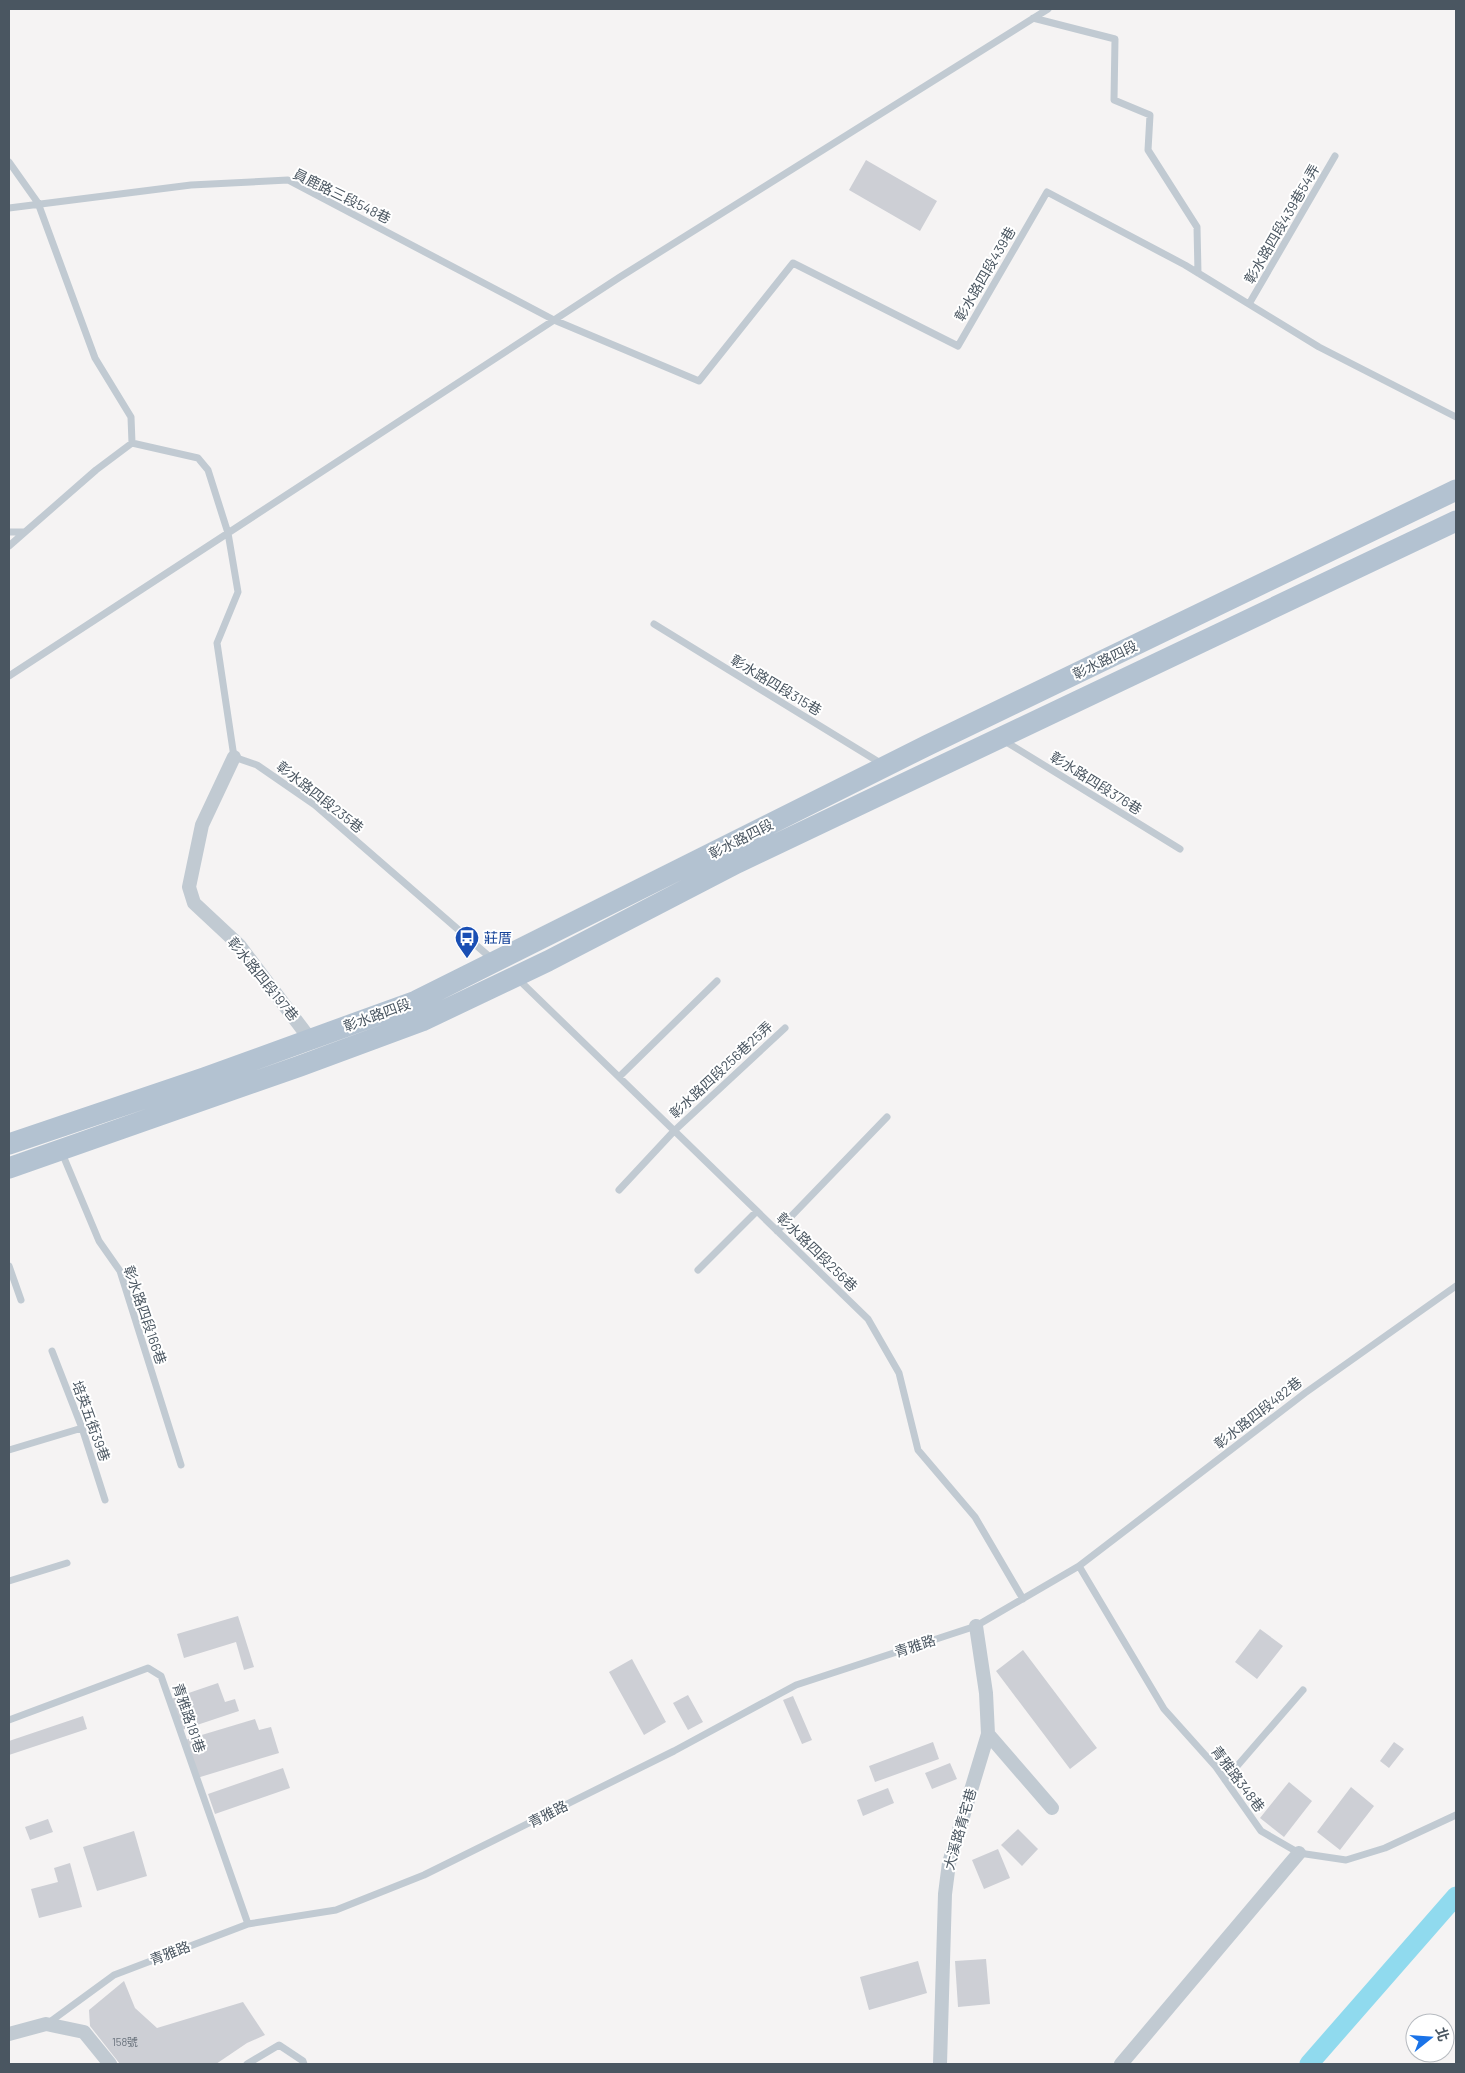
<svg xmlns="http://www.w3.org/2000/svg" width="1465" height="2073" font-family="Barlow,'Noto Sans TC',sans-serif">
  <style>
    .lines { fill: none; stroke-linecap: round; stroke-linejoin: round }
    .canal { stroke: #90daee; stroke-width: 19 }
    .building { fill: #cdcfd5 }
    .lane { stroke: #c1cad2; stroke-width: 7 }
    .street { stroke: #c1cad2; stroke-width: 14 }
    .primary { stroke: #b3c2d1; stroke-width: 21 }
    .labels { text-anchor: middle; stroke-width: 4; stroke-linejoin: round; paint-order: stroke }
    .number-label { font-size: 11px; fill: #6b747e }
    .street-label { font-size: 14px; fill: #4a5661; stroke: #fff }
    .transit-label { font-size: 14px; fill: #164399; stroke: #fff; text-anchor: start }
  </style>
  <rect width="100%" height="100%" fill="#f5f3f3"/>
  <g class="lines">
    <path class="canal" d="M1309 2064 1456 1896"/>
  </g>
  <path class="building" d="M866 160 937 201 920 231 849 190Z
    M238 1616 254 1667 244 1670 236 1642 184 1658 177 1634Z
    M1260 1629 1283 1646 1257 1679 1235 1662Z
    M1023 1650 1097 1748 1070 1769 996 1671Z
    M632 1659 666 1722 644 1735 609 1672Z
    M218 1683 225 1702 235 1699 239 1711 182 1730 171 1699Z
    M688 1695 703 1722 688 1730 673 1703Z
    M793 1696 812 1740 802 1744 783 1700Z
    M83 1716 87 1729 9 1755V1741Z
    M255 1719 259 1730 271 1727 279 1753 197 1778 185 1740Z
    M933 1742 939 1759 875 1782 869 1766Z
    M1394 1742 1404 1749 1389 1768 1380 1761Z
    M950 1763 957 1779 932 1789 925 1773Z
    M283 1768 290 1788 215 1814 208 1794Z
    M1289 1782 1312 1801 1284 1837 1260 1818Z
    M1351 1787 1374 1806 1340 1850 1317 1832Z
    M888 1788 894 1803 863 1816 857 1800Z
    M48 1819 53 1832 30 1840 25 1827Z
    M1018 1829 1038 1849 1022 1866 1001 1845Z
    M134 1831 147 1876 97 1891 83 1847Z
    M998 1849 1010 1878 984 1889 972 1860Z
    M70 1863 82 1907 39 1918 31 1889 58 1882 54 1868Z
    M986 1959 990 2004 958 2007 955 1961Z
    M918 1961 927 1993 869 2010 860 1977Z
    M124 1981 135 2008 157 2028 243 2002 265 2035 247 2043 216 2064H120L90 2026 89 2010Z"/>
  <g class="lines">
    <path class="lane" d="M1033 18 1115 39 1114 100 1150 115 1148 150 1197 227 1198 273
      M9 162 38 203 95 358 131 417 132 443 96 470 9 546
      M9 208 191 185 288 180 554 320 699 381 793 263 958 346 1047 192 1185 265 1319 347 1456 417
      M1249 304 1335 156
      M132 443 198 458 208 470 228 533 238 592 217 643 234 757 257 765 315 805 492 959
      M9 532H23
      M654 624 882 764
      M9 676 620 277 1048 9
      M1003 740 1180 849
      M518 979 868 1319 899 1373 918 1450 975 1517 1023 1599
      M619 1077 717 981
      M62 1153 99 1241 120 1271 181 1465
      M619 1190 674 1131 785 1028
      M777 1231 887 1117
      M9 1266 21 1300
      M698 1270 757 1211
      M52 1351 82 1428 105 1500
      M9 1450 82 1428
      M1079 1566 1164 1709 1216 1767 1261 1831 1299 1853 1346 1860 1385 1848 1456 1815
      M9 1581 67 1563
      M9 1720 148 1668 161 1676 248 1924
      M1225 1780 1303 1690
      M47 2024 114 1975 248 1924 336 1910 424 1875 674 1751 796 1685 976 1626 1079 1566 1305 1393 1456 1286
      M247 2064 279 2045 303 2061 304 2064"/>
    <path class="street" d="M234 757 202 825 189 887 194 903 239 945 310 1039
      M988 1734 1052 1808
      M9 2034 46 2024 84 2032 110 2064
      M940 2064 945 1894 949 1863 988 1734 986 1693 976 1626
      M1121 2064 1299 1853"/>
    <path class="primary" d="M9 1144 204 1078 416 1001 928 745 1456 490
      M9 1168 300 1066 422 1021 548 961 737 863 1456 521"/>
  </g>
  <defs>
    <symbol id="bus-pin" viewBox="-11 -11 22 30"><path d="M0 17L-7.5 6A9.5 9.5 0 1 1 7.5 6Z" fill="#1a4fb4" stroke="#fff"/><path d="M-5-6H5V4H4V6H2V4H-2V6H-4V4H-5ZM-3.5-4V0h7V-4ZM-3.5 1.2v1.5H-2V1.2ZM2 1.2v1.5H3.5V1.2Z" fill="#fff"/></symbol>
  </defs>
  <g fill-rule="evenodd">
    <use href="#bus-pin" x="453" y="924" width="28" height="38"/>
  </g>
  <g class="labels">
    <g class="number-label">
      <text x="125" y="2046">158號</text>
    </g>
    <g class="street-label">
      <text transform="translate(342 196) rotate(26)" y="5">員鹿路三段548巷</text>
      <text transform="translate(1282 224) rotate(-60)" y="5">彰水路四段439巷54弄</text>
      <text transform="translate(985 274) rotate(-60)" y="5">彰水路四段439巷</text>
      <text transform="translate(1105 660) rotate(-26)" y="5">彰水路四段</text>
      <text transform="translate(776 685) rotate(31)" y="5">彰水路四段315巷</text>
      <text transform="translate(1096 783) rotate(32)" y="5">彰水路四段376巷</text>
      <text transform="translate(320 797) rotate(38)" y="5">彰水路四段235巷</text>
      <text transform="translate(741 839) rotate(-27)" y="5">彰水路四段</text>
      <text transform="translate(263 979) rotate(51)" y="5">彰水路四段197巷</text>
      <text transform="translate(377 1015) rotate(-20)" y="5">彰水路四段</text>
      <text transform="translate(721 1070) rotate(-43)" y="5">彰水路四段256巷25弄</text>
      <text transform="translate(817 1252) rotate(44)" y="5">彰水路四段256巷</text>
      <text transform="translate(145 1315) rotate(71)" y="5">彰水路四段166巷</text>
      <text transform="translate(1258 1413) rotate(-38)" y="5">彰水路四段482巷</text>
      <text transform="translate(91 1421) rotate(70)" y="5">培英五街39巷</text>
      <text transform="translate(915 1646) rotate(-18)" y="5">青雅路</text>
      <text transform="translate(189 1718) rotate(71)" y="5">青雅路181巷</text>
      <text transform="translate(1238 1779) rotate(53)" y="5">青雅路348巷</text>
      <text transform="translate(548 1814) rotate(-27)" y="5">青雅路</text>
      <text transform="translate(960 1829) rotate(-74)" y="5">大溪路青宅巷</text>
      <text transform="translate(170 1953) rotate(-21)" y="5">青雅路</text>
    </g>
    <g class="transit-label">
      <text x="484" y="943">莊厝</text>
    </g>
  </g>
  <rect width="1465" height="2073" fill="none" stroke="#4a5661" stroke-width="20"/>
  <g transform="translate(1430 2038) rotate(73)"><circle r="24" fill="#ffffff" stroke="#b7bbc0"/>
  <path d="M0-4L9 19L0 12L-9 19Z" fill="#1a73e8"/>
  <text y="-8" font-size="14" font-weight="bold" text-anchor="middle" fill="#4a5661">北</text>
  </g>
</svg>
